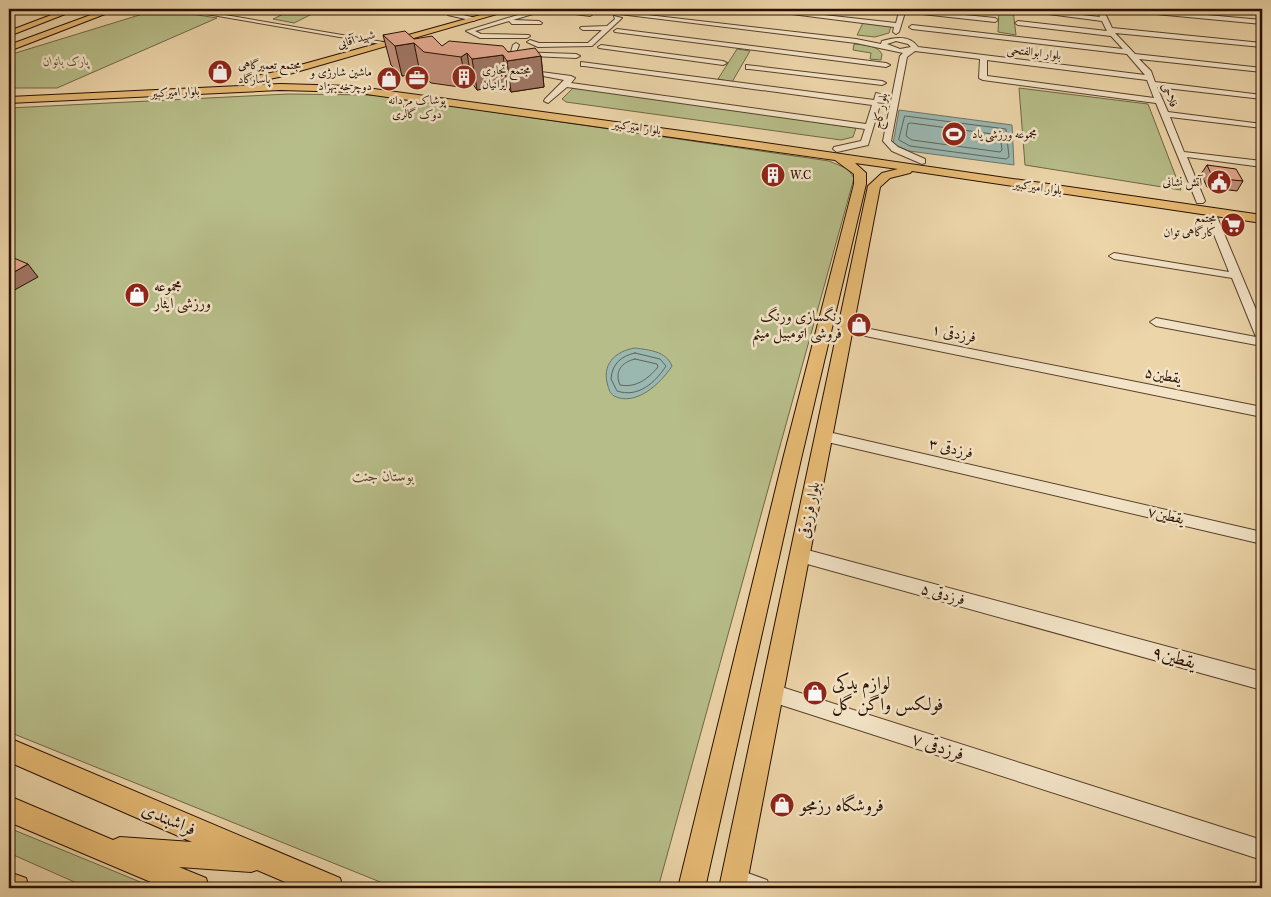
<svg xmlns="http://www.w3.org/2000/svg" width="1271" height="897" font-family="'IM FELL Great Primer',Amiri,serif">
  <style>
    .green { fill: #b7bd89; stroke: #706644 }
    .water { fill: #9ab7b0; stroke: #6c746a }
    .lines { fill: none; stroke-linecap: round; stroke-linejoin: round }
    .shore { stroke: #616358; stroke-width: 1 }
    .minor-casing { stroke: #59402a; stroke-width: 2 }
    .major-casing { stroke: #280f00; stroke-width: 2 }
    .minor { fill: #f3e4c7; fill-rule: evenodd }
    .major { fill: #e6ba74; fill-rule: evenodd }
    .wall { fill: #c3907b; stroke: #280f00 }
    .shaded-wall { fill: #9f7664; stroke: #280f00 }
    .building { fill: #e3a88f; stroke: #280f00 }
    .labels { text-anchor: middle; stroke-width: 5; stroke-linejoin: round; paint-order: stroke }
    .far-street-label { font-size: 12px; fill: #280f00; stroke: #f3e4c7 }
    .far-park-label { font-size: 12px; font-style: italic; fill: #5a4c30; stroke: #f3e4c7 }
    .far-poi-label { font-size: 12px; fill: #280f00; stroke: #f3e4c7; text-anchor: start }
    .poi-label { font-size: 15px; fill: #280f00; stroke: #f3e4c7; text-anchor: start }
    .street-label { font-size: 15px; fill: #280f00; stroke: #f3e4c7 }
    .park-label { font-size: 15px; font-style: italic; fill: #5a4c30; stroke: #f3e4c7 }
    .near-street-label { font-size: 18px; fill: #280f00; stroke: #f3e4c7 }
    .near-poi-label { font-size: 18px; fill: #280f00; stroke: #f3e4c7; text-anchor: start }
  </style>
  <rect width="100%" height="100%" fill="#ecd5a9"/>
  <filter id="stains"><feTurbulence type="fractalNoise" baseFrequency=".004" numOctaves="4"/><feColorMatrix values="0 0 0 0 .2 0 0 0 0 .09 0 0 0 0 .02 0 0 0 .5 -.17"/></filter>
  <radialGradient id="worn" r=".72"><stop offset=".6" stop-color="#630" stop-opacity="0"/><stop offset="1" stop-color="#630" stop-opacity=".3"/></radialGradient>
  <path class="green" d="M159 9 217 18 57 88H9V55Z
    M294 9H322L294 23 273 19Z
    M999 9 1013 10 1016 35 998 32Z
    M863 23 891 26 889 33 875 37 857 35Z
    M854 44C864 45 877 45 882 54L881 60 870 59 871 53 853 50Z
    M737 49 750 51 732 82 718 79Z
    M574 87 856 128 853 137 841 140 566 102 562 99Z
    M1019 88 1148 104 1181 190 1025 165Z
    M288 94 376 95 829 161 848 169 854 178 658 888H395L9 732V108Z
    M9 828 155 888H88L9 853Z"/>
  <path class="water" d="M899 110 1012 125 1014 165 909 151 893 144Z
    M635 348C649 350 666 351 672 366 661 383 636 407 614 396 610 393 609 390 608 386 601 365 615 351 635 348Z"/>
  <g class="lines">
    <path class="shore" d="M905 116 1006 129 1009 157 1006 159 910 146 899 140Z
      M911 123 1000 135 1002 150 1000 152 912 140 906 136 908 124Z
      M635 353 660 359 666 366C655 383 638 398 617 391L611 379C612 364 621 356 635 353Z
      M635 359 657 364 658 367C648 379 636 388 620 385 614 371 622 362 635 359Z"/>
    <defs>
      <path id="minor" d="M177 9H190L389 43 386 45Z
        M537 9H562L593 14 590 16 546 10 513 20 539 21 542 23 541 24H512L509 21 475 31 481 34 529 35 530 36 527 38H480L466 31Z
        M579 9H596L856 39 881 44 882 41C895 37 910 35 918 47L1145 75 1127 54 912 29 909 27 912 25 1123 49 1111 36 1018 25 1015 23 1018 21 1107 31 1102 21 1010 9H1028L1100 17 1097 9H1103L1112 28 1262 43V47L1115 33 1135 54 1262 68V72L1139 59 1151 71 1155 82 1262 95V99L1157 87 1168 112 1262 124V128L1170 117 1184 152 1262 161V167L1187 157 1205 201 1203 203H1197L1156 103 983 80 979 78 980 59 915 51 907 57 891 141 898 147 925 159V163L922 164 892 151 883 141 900 56 903 53 856 43ZM896 41 908 44 911 47 900 49 887 44ZM987 60 1147 80 1154 98 987 76Z
        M752 9H770L896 23 899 12 887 11 884 9H906L899 32 896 34 893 32 894 27Z
        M1121 9H1141L1262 20V24L1124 11Z
        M915 10 995 18 998 20 995 22 913 13V11Z
        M450 12 476 18 477 19 474 21 448 15V13Z
        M614 16 622 18 592 46 538 47 527 42 530 40 539 43H588L602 30H583L580 28 581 27 607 26 615 19Z
        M617 29 886 63 890 65 886 67 615 32 614 31Z
        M516 43 519 45 516 52 576 54 580 56 576 58 510 55 513 45Z
        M601 45 723 61 727 63 723 65 599 48 598 47Z
        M581 62 874 100 876 93 883 95 868 145 837 152 833 149 834 147 861 141 865 129 567 87 548 103 544 101 545 99 564 80 522 72 526 70 571 76 575 78 571 83 866 124 872 105 584 66H581Z
        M746 65 882 81 886 83 882 85 749 69H746Z
        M1210 209 1215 212 1262 324V346L1156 326 1150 322 1156 318 1256 337 1232 278 1114 259 1109 256 1114 253 1229 272 1205 212Z
        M845 324 1262 407V417L841 331 839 328Z
        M824 431 1262 532V544L819 440 817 436 819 432Z
        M800 548 1262 672V690L800 562 794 560 792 555 794 550Z
        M772 684 1262 840V860L772 702 766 699 763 693 766 687Z
        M734 868 767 880 770 888H731L727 886 723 879 727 872Z"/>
      <path id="major" d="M67 9H78L9 36V31Z
        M107 9H118L9 51V45Z
        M502 9H514L279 77 255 82 250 79 252 77 275 72Z
        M280 84 352 86 689 132 1262 215V223L912 171 910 173 890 178 880 187 746 888H719L868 186 882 173 898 169 855 163 866 173V184L801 459 705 888H678L783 459 854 184V174L835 160 352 92 280 90 9 103V97Z
        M9 738 340 878 343 888H299L257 870 251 872 179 867 206 878 209 888H165L9 822V796L113 840 120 837 192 842 9 762Z
        M9 872 26 878 29 888H9Z"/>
    </defs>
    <use href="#minor" class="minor-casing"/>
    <use href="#major" class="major-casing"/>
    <use href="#minor" class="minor"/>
    <use href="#major" class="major"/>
  </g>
  <path class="wall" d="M383 35 414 39 442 46 508 52 541 56 544 87 511 92 507 85 477 90 472 83 467 88 431 83 420 73 402 76 391 65Z
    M1207 165 1243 181 1237 191 1207 187 1201 174Z"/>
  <path class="shaded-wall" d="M414 43 420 73 402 76 395 46Z
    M467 53 472 83 467 88 461 57Z
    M503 55 507 85 477 90 472 59Z
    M541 56 544 87 511 92 507 61Z
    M28 264 38 277 9 293V275Z"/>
  <path class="building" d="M405 31 414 39 432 36 442 46 449 41 503 46 508 52 535 48 541 56 507 61 503 55 472 59 467 53 461 57 424 52 414 43 395 46 383 35Z
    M1207 165 1236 169 1243 181 1213 178Z
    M9 256 28 264 9 275Z"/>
  <defs>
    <symbol id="shop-disc" viewBox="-11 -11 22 22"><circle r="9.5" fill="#8f2418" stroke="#f3e4c7"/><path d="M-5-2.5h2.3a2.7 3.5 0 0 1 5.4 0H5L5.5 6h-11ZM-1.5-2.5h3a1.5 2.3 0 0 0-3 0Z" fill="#fff"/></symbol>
    <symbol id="building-disc" viewBox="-11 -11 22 22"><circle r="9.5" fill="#8f2418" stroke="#f3e4c7"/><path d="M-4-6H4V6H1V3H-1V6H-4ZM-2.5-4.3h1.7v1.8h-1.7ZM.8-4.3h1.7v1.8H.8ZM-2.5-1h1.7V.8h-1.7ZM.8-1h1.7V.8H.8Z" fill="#fff"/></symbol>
    <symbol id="office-disc" viewBox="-11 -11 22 22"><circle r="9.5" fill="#8f2418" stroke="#f3e4c7"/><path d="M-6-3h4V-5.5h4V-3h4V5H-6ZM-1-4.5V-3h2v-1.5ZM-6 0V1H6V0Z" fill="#fff"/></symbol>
    <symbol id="stadium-disc" viewBox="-11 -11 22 22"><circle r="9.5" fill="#8f2418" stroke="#f3e4c7"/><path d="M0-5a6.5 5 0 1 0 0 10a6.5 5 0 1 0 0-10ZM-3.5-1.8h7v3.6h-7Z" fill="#fff"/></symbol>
    <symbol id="civic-disc" viewBox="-11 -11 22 22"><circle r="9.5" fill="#8f2418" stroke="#f3e4c7"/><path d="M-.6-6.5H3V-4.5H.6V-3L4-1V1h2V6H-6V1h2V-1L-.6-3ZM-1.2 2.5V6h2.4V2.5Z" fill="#fff"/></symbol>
    <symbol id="supermarket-disc" viewBox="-11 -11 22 22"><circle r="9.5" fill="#8f2418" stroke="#f3e4c7"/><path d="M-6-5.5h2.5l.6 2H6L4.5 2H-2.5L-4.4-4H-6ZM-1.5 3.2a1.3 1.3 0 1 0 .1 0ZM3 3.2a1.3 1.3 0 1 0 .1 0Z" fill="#fff"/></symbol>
  </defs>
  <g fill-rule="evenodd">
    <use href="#shop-disc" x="206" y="58" width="28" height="28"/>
    <use href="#building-disc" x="450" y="63" width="28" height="28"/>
    <use href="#office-disc" x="403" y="64" width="28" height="28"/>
    <use href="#shop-disc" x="375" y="65" width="28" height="28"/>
    <use href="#stadium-disc" x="940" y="120" width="28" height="28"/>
    <use href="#building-disc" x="759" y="161" width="28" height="28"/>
    <use href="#civic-disc" x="1205" y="168" width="28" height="28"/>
    <use href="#supermarket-disc" x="1219" y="211" width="28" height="28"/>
    <use href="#shop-disc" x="123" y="281" width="28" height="28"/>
    <use href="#shop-disc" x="845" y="311" width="28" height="28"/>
    <use href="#shop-disc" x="801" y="679" width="28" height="28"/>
    <use href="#shop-disc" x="768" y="791" width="28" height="28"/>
  </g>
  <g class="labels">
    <g class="far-street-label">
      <text transform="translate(356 39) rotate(-16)" y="4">شهید آقایی</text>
      <text transform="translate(1034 52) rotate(7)" y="4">بلوار ابوالفتحی</text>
      <text transform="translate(175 92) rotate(-3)" y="4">بلوار امیرکبیر</text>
      <text transform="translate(1170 95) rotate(68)" y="4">فلاحی</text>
      <text transform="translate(880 111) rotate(-80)" y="4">بلوار کاج</text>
      <text transform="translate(637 127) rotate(8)" y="4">بلوار امیرکبیر</text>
      <text transform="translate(1038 187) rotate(8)" y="4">بلوار امیرکبیر</text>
    </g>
    <g class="far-park-label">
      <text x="66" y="65">پارک بانوان</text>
    </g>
    <g class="far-poi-label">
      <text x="238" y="69">مجتمع تعمیرگاهی<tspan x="238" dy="14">پاسارگاد</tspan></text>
      <text x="482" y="74">مجتمع تجاری<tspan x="482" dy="14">ایرانیان</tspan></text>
      <text x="372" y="76" text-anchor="end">ماشین شارژی و<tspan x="372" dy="14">دوچرخه بهزاد</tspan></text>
      <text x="417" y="104" text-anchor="middle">پوشاک مردانه<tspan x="417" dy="14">دوک گالری</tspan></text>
      <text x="972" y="138">مجموعه ورزشی یاد</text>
      <text x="790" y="179">W.C</text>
      <text x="1202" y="186" text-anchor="end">آتش نشانی</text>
      <text x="1216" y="222" text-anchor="end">مجتمع<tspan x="1216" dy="14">کارگاهی توان</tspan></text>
    </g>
    <g class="poi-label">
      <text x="154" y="291">مجموعه<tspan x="154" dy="17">ورزشی ایثار</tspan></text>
      <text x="842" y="321" text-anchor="end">رنگسازی ورنگ<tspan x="842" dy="17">فروشی اتومبیل میثم</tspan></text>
    </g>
    <g class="street-label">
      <text transform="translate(954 333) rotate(11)" y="5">فرزدقی ۱</text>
      <text transform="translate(1163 375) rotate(11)" y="5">یقطین۵</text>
      <text transform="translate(951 448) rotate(13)" y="5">فرزدقی ۳</text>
      <text transform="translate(809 510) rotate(-79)" y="5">بلوار فرزدقی</text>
      <text transform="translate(1166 515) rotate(13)" y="5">یقطین۷</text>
      <text transform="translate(943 594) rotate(15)" y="5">فرزدقی ۵</text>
    </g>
    <g class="park-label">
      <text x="383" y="481">بوستان جنت</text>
    </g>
    <g class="near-street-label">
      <text transform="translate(1174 657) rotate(15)" y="6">یقطین۹</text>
      <text transform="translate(938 746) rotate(18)" y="6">فرزدقی ۷</text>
      <text transform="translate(169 819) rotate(23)" y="6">فراشبندی</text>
    </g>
    <g class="near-poi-label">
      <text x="832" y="689">لوازم یدکی<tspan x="832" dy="21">فولکس واگن گل</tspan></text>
      <text x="800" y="811">فروشگاه رزمجو</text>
    </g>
  </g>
  <rect width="1271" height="897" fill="none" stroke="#ecd5a9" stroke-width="30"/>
  <rect x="10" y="10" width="1251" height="877" fill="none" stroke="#280f00" stroke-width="2.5"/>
  <rect x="15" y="15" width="1241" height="867" fill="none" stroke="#280f00"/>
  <rect width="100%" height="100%" filter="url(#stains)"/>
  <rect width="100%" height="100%" fill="url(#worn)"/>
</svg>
